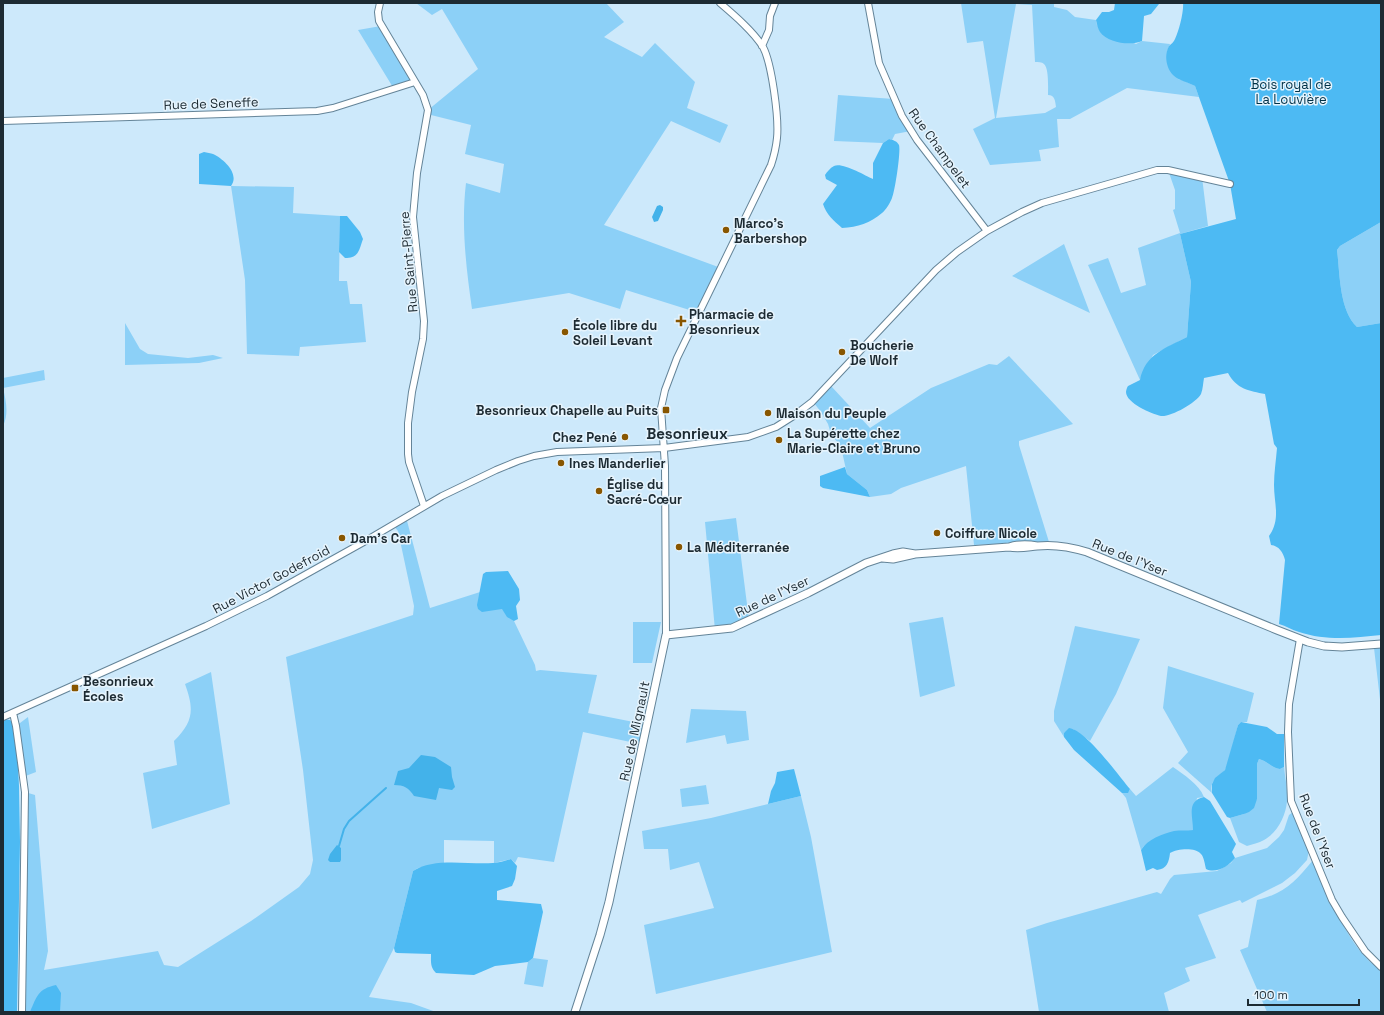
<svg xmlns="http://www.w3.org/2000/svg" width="1384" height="1015" font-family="'Space Grotesk',sans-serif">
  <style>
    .green { fill: #8cd0f7; fill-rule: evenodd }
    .forest { fill: #4dbaf3 }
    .water { fill: #43b2ea }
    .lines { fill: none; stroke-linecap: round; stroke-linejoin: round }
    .stream { stroke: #43b2ea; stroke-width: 2 }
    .minor-casing { stroke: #648498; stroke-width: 8 }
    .tertiary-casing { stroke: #648498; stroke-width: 9 }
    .minor { stroke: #fff; stroke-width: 6 }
    .tertiary { stroke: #fff; stroke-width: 7 }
    .poi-dot { fill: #885600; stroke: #e6f4fd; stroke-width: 1.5 }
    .labels { text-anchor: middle; stroke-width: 3; stroke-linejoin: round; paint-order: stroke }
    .park-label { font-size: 13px; fill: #003248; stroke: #e6f4fd }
    .street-label { font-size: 13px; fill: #1d2b33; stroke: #e6f4fd }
    .poi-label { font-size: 13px; font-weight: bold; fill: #1d2b33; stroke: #e6f4fd; text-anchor: start }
    .quarter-label { font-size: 15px; font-weight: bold; fill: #1d2b33; stroke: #e6f4fd }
  </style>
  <rect width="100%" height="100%" fill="#cde9fb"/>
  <path class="green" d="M416 3H606L624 22 604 37 642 57 655 43 695 82 687 108 728 125 720 143 671 121 604 225 721 268 699 313 626 290 620 309 569 293 472 309C466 267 461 225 466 183L500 193 504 164 465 154 471 125 427 114 428 110 478 69 442 9 432 15Z
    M961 3H1054V7L1067 10 1075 17 1096 20 1097 25 1136 44 1142 41 1170 44 1167 52 1178 79 1185 81 1195 86 1199 97 1127 88 1070 119H1057L1059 147 1039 150 1041 161 990 165 973 129 995 118 983 41 967 43ZM1016 4 1032 5 1035 62C1038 62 1042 62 1044 64 1049 68 1048 88 1048 95 1055 95 1055 101 1056 107L1045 113 996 118Z
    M381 26 415 82 394 89 358 30Z
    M838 95 894 99 911 131 895 134 892 140 889 139 883 143 834 141Z
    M1168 170 1202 177 1208 226 1180 234 1191 282 1187 337 1153 355 1140 380 1088 265 1108 258 1121 293 1146 285 1138 248 1180 233 1173 210 1175 209V190Z
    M231 186 294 187 293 213 340 216 339 281H347L350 304H362L366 342 300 347 299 356 247 354 245 280Z
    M1381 222V323L1357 327C1339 310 1340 273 1337 250L1340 246Z
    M1064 244 1090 313 1012 276Z
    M125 323 140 349 148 354 188 358 213 355 223 358 199 363 125 365Z
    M1009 356 1073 424 1019 441V445L1049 542 974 545 966 466 901 488 891 494 870 497 867 490 847 474 841 447 831 434 828 424 821 412 814 403 831 386 870 428 931 388 989 364 997 365Z
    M44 370 45 380 3 388C6 401 9 413 3 426V378Z
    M406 517 430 608 502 585 514 621 535 665 536 671 540 670 597 675 588 713 644 724 640 744 583 732 554 862 518 857 515 863 511 859 494 863V841L444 840V863L418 868 413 871 394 948 369 997 411 1003 436 1012H22L25 792 35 795 48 951 44 970 158 951 164 965 178 967 251 921 299 887 310 874 313 860 303 770 286 657 413 615 414 606 398 531 393 525Z
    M736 518 749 620 715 630 705 522Z
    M943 617 955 686 920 697 909 623Z
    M633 622H661L652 663H633Z
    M1075 626 1140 639 1116 694 1090 741 1073 729 1064 733V737L1054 721V711Z
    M1373 644H1381V708L1374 648Z
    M1168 666 1254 693 1247 722H1241L1238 725C1236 733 1228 766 1225 770 1218 778 1209 780 1212 793L1178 763 1188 752 1163 708Z
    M211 672 230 804 152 829 143 773 177 765 174 741C194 721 194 709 185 684Z
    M691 709 746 711 749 740 727 744 725 735 686 743Z
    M28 717 36 772 23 777 16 726Z
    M1259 759C1267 761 1272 768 1280 769L1284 767C1285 778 1288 790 1287 801 1286 816 1277 833 1264 840 1259 843 1252 844 1247 846L1239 842 1230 818 1244 814 1257 799V764Z
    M1173 767C1184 775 1199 784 1204 797L1197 798 1193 822V830L1144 846 1141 850 1126 798 1122 793H1126L1129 791 1130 789 1136 796Z
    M706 785 709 804 682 807 680 789Z
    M801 796 811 837 832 952 656 994 644 925 714 908 699 862 670 870 668 849H644L642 831 711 818Z
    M1293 812 1309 850 1307 860 1295 873 1282 883 1242 903 1240 900 1198 915 1216 958 1185 968 1190 981 1164 993 1169 1012H1039L1026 930 1047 923 1157 892 1161 894 1170 879 1174 875 1217 871 1231 863 1235 858 1267 848 1279 837 1284 830 1289 815Z
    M1313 860C1328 893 1349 951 1381 970V1012H1267L1240 950 1248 947 1257 900C1284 894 1296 881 1313 860Z
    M533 958 548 960 543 987 524 984 528 962Z"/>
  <path class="forest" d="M1115 3H1159V4L1151 14 1144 16 1142 41C1131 46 1108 43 1100 32 1098 29 1097 24 1096 20L1102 12H1109L1114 10Z
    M1183 3H1381V222L1340 246 1337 250C1340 273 1339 310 1357 327L1381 323V635C1354 638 1326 641 1299 632 1292 630 1286 626 1279 624L1285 560C1283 552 1279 546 1271 545L1269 536C1281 519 1274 504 1274 485 1274 473 1276 460 1277 448L1274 444 1265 394C1250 391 1236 389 1228 373L1204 378C1203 383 1203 389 1201 394 1196 403 1171 417 1161 416 1152 414 1126 403 1126 392 1126 391 1127 387 1128 386L1140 380C1145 354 1166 348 1187 337L1191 282 1180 234 1236 219 1230 184 1195 86C1188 82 1179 81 1173 75 1166 68 1164 55 1169 46 1171 44 1174 42 1175 39 1179 31 1184 11 1183 3Z
    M889 139C893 140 897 141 899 145 901 151 895 191 892 198 890 203 886 210 882 213 870 223 858 227 842 228 834 221 826 214 823 204L837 185 826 179 825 175C827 172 830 168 834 166 842 162 864 175 873 179V163L883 143Z
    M204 152C207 153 211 153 213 154 224 159 240 174 231 186L199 184V154Z
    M340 216H347L360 232 363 239C359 250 359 258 345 258L339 252Z
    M845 467 847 474 867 490 870 497 823 488 820 486V476Z
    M508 571 519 589 520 600 516 606 518 619 514 621 507 617 502 609 482 612 478 609 477 605 483 574 486 572Z
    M3 719 10 720 16 726 19 786 20 842 17 1012H3Z
    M1241 722 1267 727 1277 734H1284V767L1280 769C1272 768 1267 761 1259 759L1257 764V799L1254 808 1249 812 1244 814 1230 818 1227 817 1212 793V784L1215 778 1225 770 1238 725Z
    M1069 728C1086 730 1118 775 1130 789L1128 793H1122L1074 750 1064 737V733Z
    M794 769 801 796 768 804 771 791 775 783 777 772Z
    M1204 797 1210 801 1236 844 1232 852 1235 858C1229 866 1216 874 1206 869 1205 865 1204 857 1201 854 1195 847 1177 849 1170 853 1169 862 1167 869 1157 870L1153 868 1146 871 1141 850C1148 839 1162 834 1174 831 1180 830 1187 831 1193 830 1193 816 1186 801 1204 797Z
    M511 859 517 866 515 879 512 886 497 891V900L541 904 543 912 533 958 528 962 495 966 474 975 436 973C430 967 431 962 431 954L397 953 395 952 394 948 413 871C434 857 469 865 493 863 499 863 505 861 511 859Z
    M56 985 61 993 60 1012H30C37 996 38 989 56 985Z"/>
  <path class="water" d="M660 205 663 207V210L658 221 654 222 652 217 657 206Z
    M421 755 435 757 451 767 452 777 455 787 452 790 439 788 436 800 414 796C409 788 404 785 394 785L398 771 409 768Z
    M337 845 341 848V860L340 862H330L328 860 330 854Z"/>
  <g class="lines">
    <path class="stream" d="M339 846 344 829 349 821 386 788"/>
    <defs>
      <path id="minor" d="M380 3 378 12 379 21 423 95 428 110 417 173 413 217 424 321 423 339 412 392 408 423V454L409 462 424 506
        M868 3 879 63 902 116 917 140 987 231
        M762 46 769 30 770 16 775 3
        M3 121 317 111 333 108 415 82
        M666 635 665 466 661 408 665 390 677 358 771 165C774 156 776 148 777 138 779 119 772 64 763 47 753 31 734 15 720 3
        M1300 639 1289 704 1288 732 1291 801 1332 900 1342 917 1365 951 1381 967
        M13 713 16 726 25 792 22 1012
        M3 717 206 626 267 596 362 543 442 496 496 470 518 461 534 456 557 452 664 448 748 437 776 427 795 415 812 402 936 270 957 252 987 231 1022 212 1042 203 1157 170H1168L1230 184"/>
      <path id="tertiary" d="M1037 546C1027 544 1019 544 1009 547 1019 549 1027 547 1037 546 1054 544 1071 547 1087 552L1277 630 1308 642 1324 646 1342 647 1381 644
        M915 554 1009 547
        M575 1012 600 935 609 902 666 635 732 628 808 593 866 563 893 554 903 552 915 554 893 559 882 558"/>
    </defs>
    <use href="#minor" class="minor-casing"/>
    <use href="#tertiary" class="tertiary-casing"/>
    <use href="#minor" class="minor"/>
    <use href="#tertiary" class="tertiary"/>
  </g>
  <g class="poi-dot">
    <circle cx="726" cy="230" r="4"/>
    <path d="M679 315h4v4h4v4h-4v4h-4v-4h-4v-4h4z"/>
    <circle cx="565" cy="332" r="4"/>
    <circle cx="842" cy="352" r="4"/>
    <rect x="662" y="406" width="8" height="8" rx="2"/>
    <circle cx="768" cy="413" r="4"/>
    <circle cx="625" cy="437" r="4"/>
    <circle cx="779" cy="440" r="4"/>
    <circle cx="561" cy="463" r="4"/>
    <circle cx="599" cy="491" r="4"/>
    <circle cx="937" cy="533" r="4"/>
    <circle cx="342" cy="538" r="4"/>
    <circle cx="679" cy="547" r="4"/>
    <rect x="71" y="684" width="8" height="8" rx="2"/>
  </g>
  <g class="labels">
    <g class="park-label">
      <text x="1291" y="89">Bois royal de<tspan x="1291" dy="15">La Louvière</tspan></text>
    </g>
    <g class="street-label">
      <text transform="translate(211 103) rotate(-2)" y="5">Rue de Seneffe</text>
      <text transform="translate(940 148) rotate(54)" y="5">Rue Champelet</text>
      <text transform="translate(408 262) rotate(-95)" y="5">Rue Saint-Pierre</text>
      <text transform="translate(1130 557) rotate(22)" y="5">Rue de l'Yser</text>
      <text transform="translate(271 579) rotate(-28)" y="5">Rue Victor Godefroid</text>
      <text transform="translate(772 596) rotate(-25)" y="5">Rue de l'Yser</text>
      <text transform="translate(634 731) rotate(-78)" y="5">Rue de Mignault</text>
      <text transform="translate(1318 831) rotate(69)" y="5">Rue de l'Yser</text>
    </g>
    <g class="poi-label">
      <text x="734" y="228">Marco's<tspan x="734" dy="15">Barbershop</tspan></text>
      <text x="689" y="319">Pharmacie de<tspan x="689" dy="15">Besonrieux</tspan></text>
      <text x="573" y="330">École libre du<tspan x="573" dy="15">Soleil Levant</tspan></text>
      <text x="850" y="350">Boucherie<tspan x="850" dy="15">De Wolf</tspan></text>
      <text x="658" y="415" text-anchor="end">Besonrieux Chapelle au Puits</text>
      <text x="776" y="418">Maison du Peuple</text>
      <text x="787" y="438">La Supérette chez<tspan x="787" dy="15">Marie-Claire et Bruno</tspan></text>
      <text x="617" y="442" text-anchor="end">Chez Pené</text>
      <text x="569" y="468">Ines Manderlier</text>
      <text x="607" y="489">Église du<tspan x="607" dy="15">Sacré-Cœur</tspan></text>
      <text x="945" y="538">Coiffure Nicole</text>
      <text x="350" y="543">Dam's Car</text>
      <text x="687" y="552">La Méditerranée</text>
      <text x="83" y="686">Besonrieux<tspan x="83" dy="15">Écoles</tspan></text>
    </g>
    <g class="quarter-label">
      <text x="687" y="439">Besonrieux</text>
    </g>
  </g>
  <rect width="1384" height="1015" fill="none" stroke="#1d2b33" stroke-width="8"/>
  <path d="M1248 999v6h111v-6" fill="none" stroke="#1d2b33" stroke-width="2"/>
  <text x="1254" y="999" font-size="12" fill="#1d2b33" stroke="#e6f4fd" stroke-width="3" paint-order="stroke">100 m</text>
</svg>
